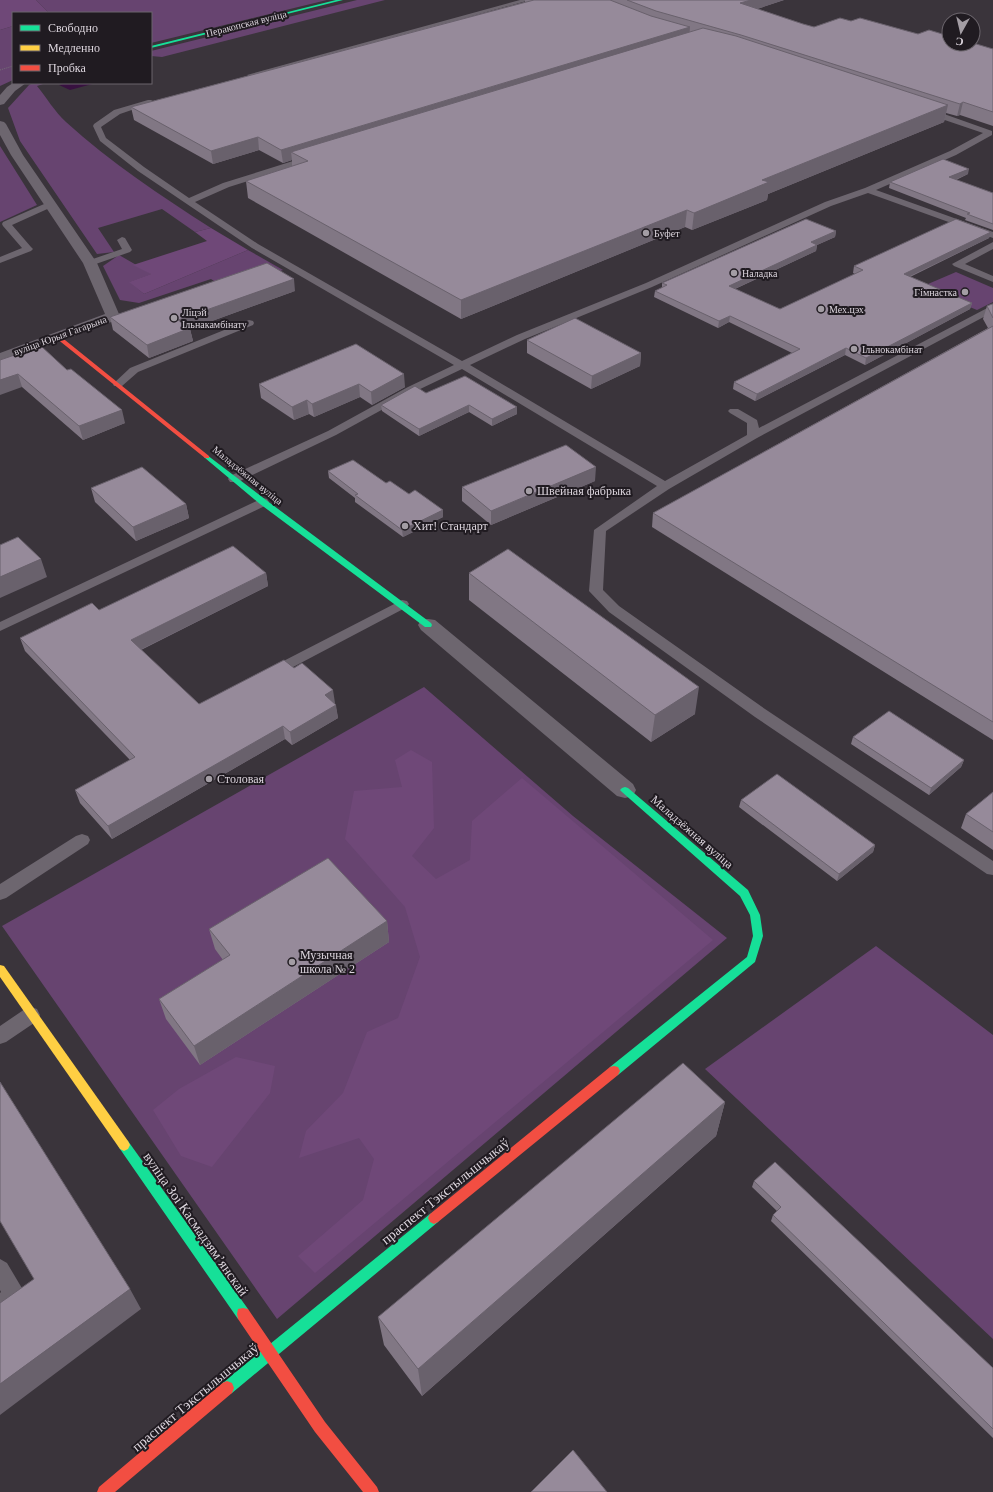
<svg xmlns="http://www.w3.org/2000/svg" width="993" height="1492" font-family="'Times New Roman',serif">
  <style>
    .green { fill: #674470 }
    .forest { fill: #6f4878 }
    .water { fill: #381140 }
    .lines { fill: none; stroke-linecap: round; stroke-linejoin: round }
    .path { stroke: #746e76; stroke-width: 1; stroke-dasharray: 1 1; stroke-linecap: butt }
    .lane { fill: #6d666f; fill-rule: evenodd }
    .street { fill: #6d666f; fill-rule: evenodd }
    .fast { fill: #16e098; fill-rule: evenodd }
    .slow { fill: #ffcf43; fill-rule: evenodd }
    .jam { fill: #f24e42; fill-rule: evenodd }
    .wall { fill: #817784 }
    .shaded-wall { fill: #69616c }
    .building { fill: #968a9a; stroke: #69616c }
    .poi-dot { fill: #a39da4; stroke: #201b21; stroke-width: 1.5 }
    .labels { text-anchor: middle; stroke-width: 4; stroke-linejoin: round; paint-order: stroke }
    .far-street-label { font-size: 10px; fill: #dcd5dd; stroke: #201b21 }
    .far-poi-label { font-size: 10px; fill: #dcd5dd; stroke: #201b21; text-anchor: start }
    .poi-label { font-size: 12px; fill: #dcd5dd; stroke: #201b21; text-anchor: start }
    .street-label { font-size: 12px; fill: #dcd5dd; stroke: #201b21 }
    .near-street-label { font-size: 14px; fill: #dcd5dd; stroke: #201b21 }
  </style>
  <rect width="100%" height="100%" fill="#3a343b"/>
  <path class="green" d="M36 0H327L151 43V13H49Z
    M357 0H385L162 57 151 56V51Z
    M13 26V80L0 86V30Z
    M33 83H46L37 86C46 97 55 112 66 122 110 162 161 196 211 228L195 232 162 209 98 228 114 252 97 254 20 141 8 108 29 85Z
    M0 146 37 205 0 222Z
    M248 250 283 270 227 290 211 279 139 303 120 300 103 266 119 255 152 274 130 282 144 294Z
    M956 272 993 288V302L977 310 921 287Z
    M424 687 573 816 727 938 277 1319 2 926Z
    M876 946 993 1035V1339L705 1069Z"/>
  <path class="forest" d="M0 0H36L49 13H13V26L0 30Z
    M211 228 248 250 144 294 129 282 151 274 133 265 207 241 195 232Z
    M411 750 432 762 434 828 412 856 436 879 470 860 472 821 522 778 713 940 315 1273 298 1256 363 1200 374 1159 359 1138 299 1158 306 1131 343 1093 367 1032 398 1018 420 957 405 907 345 839 354 791 402 787 395 760Z
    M236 1057 275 1066 270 1093 212 1167 181 1156 153 1110 179 1089Z"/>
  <path class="water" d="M67 83H96L70 90 59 85Z"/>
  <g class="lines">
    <path class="path" d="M0 70 13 66"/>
    <path class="lane" d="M520 0H530L254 77H251L247 75Z
      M148 100H151L155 102 120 114 101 127 106 138 144 167 189 198 223 183 309 156H315V160L229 187 195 202 258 244 462 361 517 335 646 283 825 202 865 188 950 151 983 133 924 113V109H930L992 131V135L956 155 876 190 993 232V238L868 193 831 206 652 287 525 339 470 365 665 481 747 435V423L730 413 728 411 730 409H738L757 420 759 428 993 305V312L757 438 669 489 606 531 603 590 619 606 765 709 993 861V875L987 874 755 717 609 612 589 591 594 530 657 486 462 369 416 391 336 435 238 482H230L228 479 230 476 328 431 408 387 454 365 252 248 138 171 100 141 93 126 94 124 114 110Z
      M51 201 54 202 55 204 54 206 12 225 31 247 33 249 31 251 0 263V257L22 248 3 226 2 224 3 222Z
      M122 237 125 238 132 250 130 252 93 265H87L85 263 87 261 122 249 117 240Z
      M993 242V249L965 264 993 276V282L954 266 952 264Z
      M249 320 253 321 254 323 253 325 138 372 122 386H114L113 384 130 368Z
      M263 498 267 499 269 502 267 505 0 631V622Z
      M402 600 407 601 409 604 407 607 276 676 271 678 266 676 264 673 266 670Z
      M82 834 88 836 90 840 88 844 6 898 0 900V884L76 836Z
      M31 1007 37 1009 40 1015 37 1021 6 1042 0 1044V1026L25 1009Z
      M0 1259 7 1263 26 1295C21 1306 11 1313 0 1318V1293L1 1292 0 1290Z"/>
    <path class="street" d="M13 83H26L15 91 4 104 0 105V95L7 87Z
      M0 121 4 122 6 124 23 155 97 263 119 314 114 321 0 363V353L105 314 83 263 11 155 0 135Z
      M428 619 435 620 633 784 636 790 633 796 625 798 617 796 421 630 418 625 421 620Z"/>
    <path class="fast" d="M336 0H343L151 48V46Z
      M207 455 266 500 431 623 432 625 431 627H425L260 504 205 458 204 457Z
      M625 787 628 788 748 890 760 915 763 936 755 962 618 1075 614 1076 610 1075 608 1071 610 1067 747 957 753 936 750 915 740 896 622 792 620 790 622 788Z
      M124 1139 128 1141 248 1309 249 1314 248 1319 243 1320 238 1319 120 1149 118 1145 120 1141Z
      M434 1212 438 1214 440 1218 438 1222 232 1393 227 1395 222 1393 220 1388 222 1383 430 1214Z"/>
    <path class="slow" d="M0 965 4 966 128 1141 130 1145 128 1149 124 1151 120 1149 0 977Z"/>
    <path class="jam" d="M56 336H60L209 456V458H205L56 338Z
      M614 1066 618 1067 620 1071 618 1075 438 1222 434 1224 430 1222 428 1218 430 1214 610 1067Z
      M243 1308 248 1309 325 1422 377 1487 379 1492H363L315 1432 238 1319 237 1314 238 1309Z
      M227 1381 232 1383 234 1388 232 1393 115 1492H97L99 1487 222 1383Z"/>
  </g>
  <path class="wall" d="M525 0H784L757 9 803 24 814 27 851 21 918 34 993 49V126L960 115 957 116 946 113 944 122 768 194 767 200 692 230 685 227 461 319 248 198 246 181 292 166V160L283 163 259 150 213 164 134 120 131 107 525 2Z
    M968 174 956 180 993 193V230L965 220 966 218 889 188 890 182Z
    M836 231 835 237 817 245 816 251 735 289 780 309 855 274 853 273 854 266 991 232 989 238 910 277 972 303 970 309 865 365 845 355 755 401 733 389 734 382 792 353 729 322 718 328 654 297 655 291 662 288V283Z
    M295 291 190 329 193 341 149 358 113 330 110 317Z
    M993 304V740L652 527 653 513 988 328 983 319 987 306Z
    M527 340 641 353 640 366 591 389 527 353Z
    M356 344 405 387 372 405 360 397 314 417 309 414 294 420 261 398 259 384Z
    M0 360 125 423 83 440 22 387Z
    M426 393 517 414 492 426 469 412 419 436 382 411 381 405Z
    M328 471 386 483 443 517 403 537 355 502V498L329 478Z
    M595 481 491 525 462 501V487Z
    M91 488 186 504 189 518 136 541 95 502Z
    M266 573 268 586 141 650 199 704 335 703 338 718 292 745 285 739 112 839 80 803 75 790 130 760 25 651 20 638 99 610Z
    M469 573 695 714 651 742 469 600Z
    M853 737 964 760 961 767 929 795 851 744Z
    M993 792V850L961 828 966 814Z
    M741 800 875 845 873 852 837 881 739 807Z
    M387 921 389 942 200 1065 166 1019 159 999 223 960 215 949 209 929Z
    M725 1102 716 1136 422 1396 384 1345 378 1317Z
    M754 1181 993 1368V1438L771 1221 773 1215 777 1211 752 1187Z"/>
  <path class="shaded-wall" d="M751 0H784L739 15 740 3Z
    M690 27 689 39 291 152 292 160 283 163 281 150Z
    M963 102 960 115 957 116 960 104Z
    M948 105 944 122 768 194 767 200 692 230 694 213 762 180Z
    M258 137 259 150 213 164 211 151Z
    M969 169 968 174 948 183 949 177Z
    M687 210 685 227 461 319V300Z
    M836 231 835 237 817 245 816 251 728 292 729 286 811 242Z
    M991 232 989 238 902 280 904 274Z
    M294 279 295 291 190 329 193 341 149 358 147 345 178 320Z
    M972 303 970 309 865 365 866 358Z
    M730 316 729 322 718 328 719 321Z
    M846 348 845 355 755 401 757 394Z
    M641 353 640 366 591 389 592 376Z
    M18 374 22 387 0 395V380Z
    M404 374 405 387 372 405 371 392Z
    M359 384 360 397 314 417 312 404Z
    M307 400 309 414 294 420 292 407Z
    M469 405V412L419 436V429Z
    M517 407V414L492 426V419Z
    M122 410 125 423 83 440 79 426Z
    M596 467 595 481 491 525V511Z
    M186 504 189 518 136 541 133 527Z
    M443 510V517L403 537 402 530Z
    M41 559 47 577 0 598V577Z
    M266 573 268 586 134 653 131 640Z
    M699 687 695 714 651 742 655 715Z
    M333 690 335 703 326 708 325 695Z
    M336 705 338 718 292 745 290 732Z
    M283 726 285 739 112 839 108 826Z
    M964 760 961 767 929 795 931 788Z
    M875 845 873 852 837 881 839 874Z
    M387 921 389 942 200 1065 194 1046Z
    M725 1102 716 1136 422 1396 418 1369Z
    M130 1289 141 1309 0 1415V1384Z"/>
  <path class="building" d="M534 0H610L651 16 690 27 281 150 258 137 211 151 131 107Z
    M627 0H751L740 3 803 24 814 27 840 18 851 21 860 18 918 34 929 30 949 36V44H973V43L993 49V112L963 102 960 104 741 35 656 11Z
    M703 28 736 36 948 105 762 180 769 182 694 213 687 210 461 300 246 181 308 161 291 152Z
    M943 159 969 169 949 177 993 193V224L967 214 970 213 890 182Z
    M806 219 836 231 811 242 817 245 729 286 780 309 863 270 854 266 956 219 991 232 904 274 972 303 866 358 846 348 757 394 734 382 800 349 730 316 719 321 655 291 667 285 662 283Z
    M267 263 294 279 178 320 190 328 147 345 110 317Z
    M992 304H993V318L987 306Z
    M575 318 641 353 592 376 527 340Z
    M993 326V722L653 513Z
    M356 344 404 374 371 392 359 384 312 404 307 400 292 407 259 384Z
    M41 346 67 370 71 369 122 410 79 426 18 374 0 380V360Z
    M465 376 517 407 492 419 469 405 419 429 381 405 415 386 426 393Z
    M566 445 596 467 491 511 462 487Z
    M353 460 386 483 390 481 409 494 415 490 443 510 402 530 355 495 358 494 328 471Z
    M142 467 186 504 133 527 91 488Z
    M18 537 41 559 0 577V545Z
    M233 546 266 573 131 640 199 704 284 660 294 668 302 663 333 690 325 695 336 705 290 732 283 726 108 826 75 790 135 757 20 638 92 603 99 610Z
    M508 549 699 687 655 715 469 573Z
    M889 711 964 760 931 788 853 737Z
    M777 774 875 845 839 874 741 800Z
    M993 792V832L966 814Z
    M328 858 387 921 194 1046 159 999 230 955 209 929Z
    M683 1063 725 1102 418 1369 378 1317Z
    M0 1082 130 1289 0 1384V1303L34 1279 0 1221Z
    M775 1162 993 1368V1429L773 1215 781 1207 754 1181Z
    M573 1450 607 1492H531Z"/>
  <g class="poi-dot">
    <circle cx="646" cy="233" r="4"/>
    <circle cx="734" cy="273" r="4"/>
    <circle cx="965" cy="292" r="4"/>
    <circle cx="821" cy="309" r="4"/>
    <circle cx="174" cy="318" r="4"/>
    <circle cx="854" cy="349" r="4"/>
    <circle cx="529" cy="491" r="4"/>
    <circle cx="405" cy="526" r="4"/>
    <circle cx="209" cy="779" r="4"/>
    <circle cx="292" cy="962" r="4"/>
  </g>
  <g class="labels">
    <g class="far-street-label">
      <text transform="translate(246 23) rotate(-14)" y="4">Перакопская вуліца</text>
      <text transform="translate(60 335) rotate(-20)" y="4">вуліца Юрыя Гагарына</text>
      <text transform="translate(248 475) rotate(39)" y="4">Маладзёжная вуліца</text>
    </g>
    <g class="far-poi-label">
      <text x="654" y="237">Буфет</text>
      <text x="742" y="277">Наладка</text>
      <text x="957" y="296" text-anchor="end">Гімнастка</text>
      <text x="829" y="313">Мех.цэх</text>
      <text x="182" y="316">Ліцэй<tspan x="182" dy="12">Ільнакамбінату</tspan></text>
      <text x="862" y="353">Ільнокамбінат</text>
    </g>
    <g class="poi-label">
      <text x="537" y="495">Швейная фабрыка</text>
      <text x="413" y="530">Хит! Стандарт</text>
      <text x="217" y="783">Столовая</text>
      <text x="300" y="959">Музычная<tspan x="300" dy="14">школа № 2</tspan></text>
    </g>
    <g class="street-label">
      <text transform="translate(692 832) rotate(41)" y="4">Маладзёжная вуліца</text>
    </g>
    <g class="near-street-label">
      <text transform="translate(445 1191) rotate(-39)" y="5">праспект Тэкстыльшчыкаў</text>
      <text transform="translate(196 1224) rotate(55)" y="5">вуліца Зоі Касмадзямʼянскай</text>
      <text transform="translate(195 1397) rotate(-40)" y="5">праспект Тэкстыльшчыкаў</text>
    </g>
  </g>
  <rect x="12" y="12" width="140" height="72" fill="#201b21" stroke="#6b656c"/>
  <rect x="20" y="25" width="20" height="6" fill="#16e098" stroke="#6b656c"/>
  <text x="48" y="32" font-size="12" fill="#dcd5dd">Свободно</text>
  <rect x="20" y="45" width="20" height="6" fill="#ffcf43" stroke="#6b656c"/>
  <text x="48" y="52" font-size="12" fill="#dcd5dd">Медленно</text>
  <rect x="20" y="65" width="20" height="6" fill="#f24e42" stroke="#6b656c"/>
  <text x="48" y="72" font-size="12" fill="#dcd5dd">Пробка</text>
  <g transform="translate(961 32) rotate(188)"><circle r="19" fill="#201b21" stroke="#6b656c"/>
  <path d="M0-3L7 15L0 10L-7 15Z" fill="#a39da4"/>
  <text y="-6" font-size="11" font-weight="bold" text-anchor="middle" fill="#dcd5dd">С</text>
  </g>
</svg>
